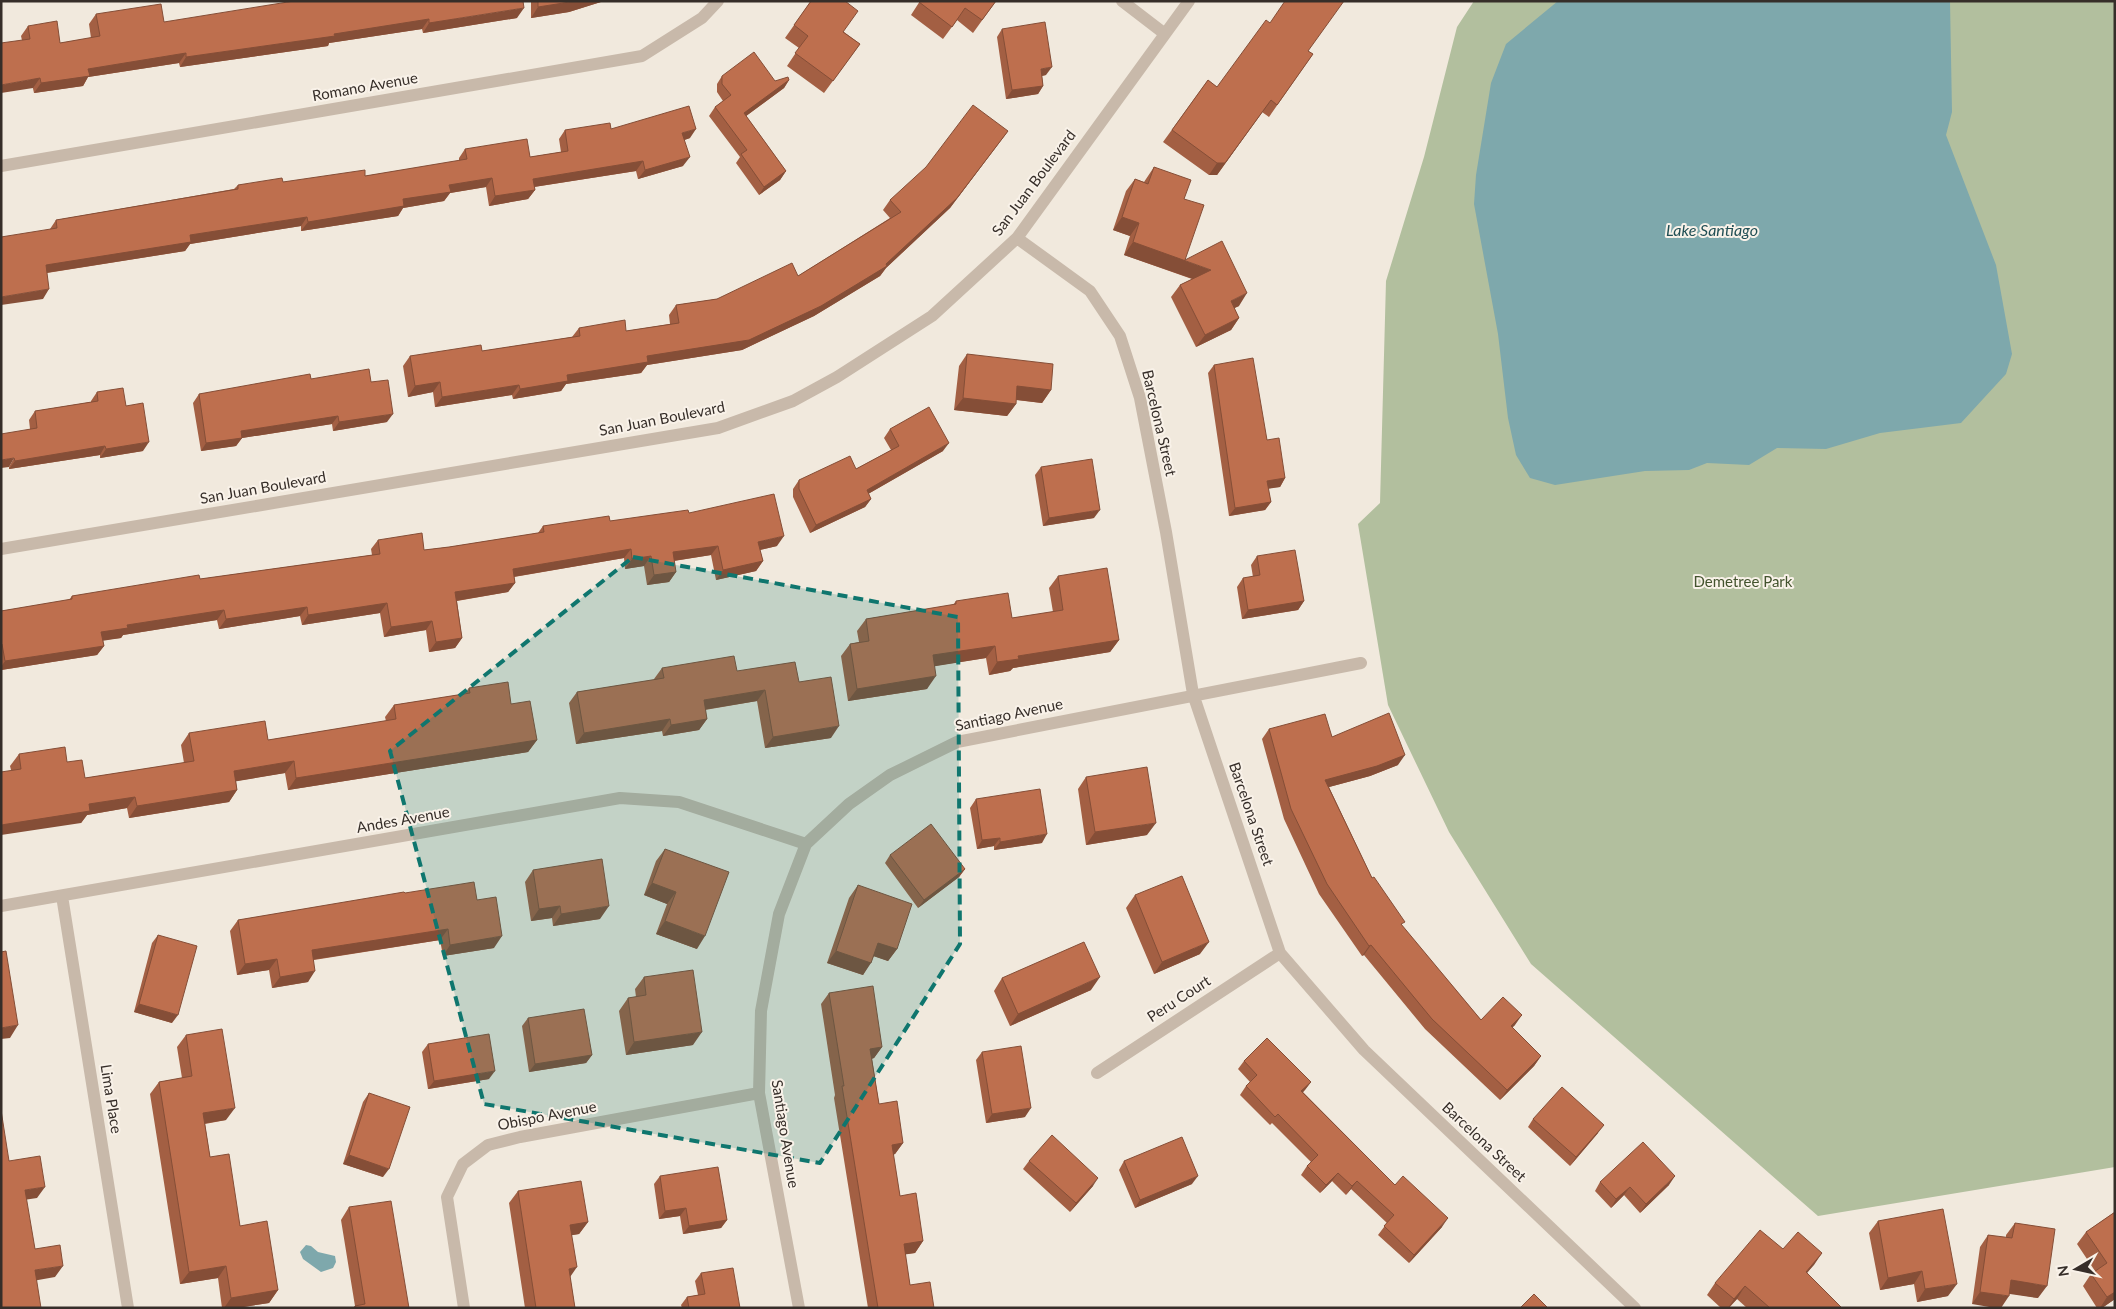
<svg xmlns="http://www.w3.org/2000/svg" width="2116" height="1309" font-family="Lato,sans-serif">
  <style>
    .green { fill: #b2bf9e }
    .water { fill: #7ea8ac }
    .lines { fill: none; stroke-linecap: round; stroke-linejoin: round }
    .street { stroke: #c8b9aa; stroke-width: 12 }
    .wall { fill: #a35f43 }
    .shaded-wall { fill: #854e37 }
    .building { fill: #be6f4e; stroke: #854e37 }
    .marked { fill: #0f766e; fill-opacity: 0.2; stroke: #0f766e; stroke-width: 4; stroke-dasharray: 10 6; stroke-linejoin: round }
    .labels { text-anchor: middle; stroke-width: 4; stroke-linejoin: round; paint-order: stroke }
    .street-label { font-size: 15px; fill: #362e29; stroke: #f9f2e9 }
    .park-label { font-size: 15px; fill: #43532e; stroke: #f9f2e9 }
    .water-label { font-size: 16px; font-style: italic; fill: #214f55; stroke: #f9f2e9 }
  </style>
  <rect width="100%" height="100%" fill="#f1e9dd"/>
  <path class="green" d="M1474 1H2115V1167L1818 1216 1531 964 1449 832 1388 705 1358 524 1380 503 1386 281 1424 157 1457 27Z"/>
  <path class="water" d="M1558 1H1950L1952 112 1946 135 1996 265 2012 354 2006 374 1961 423 1880 433 1826 449 1777 448 1749 465 1707 463 1689 470 1645 471 1555 485 1530 478 1516 455 1508 418 1498 334 1474 204 1476 175 1491 83 1506 44Z
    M306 1245 311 1246 318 1252 335 1256 336 1262 333 1268 321 1272 303 1259 300 1252Z"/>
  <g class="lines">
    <path class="street" d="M1122 1 1165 34
      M1 166 642 56 702 18 718 1
      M1017 238 1090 291 1120 336 1140 398 1166 532 1193 694 1280 953 1364 1050 1635 1308
      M1 549 718 428 793 401 837 377 932 316 1017 238 1189 1
      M62 896 128 1308
      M1 906 620 798 679 802 806 844
      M1097 1073 1280 953
      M464 1308 447 1197 463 1164 488 1145 520 1137 759 1093
      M799 1308 759 1093 761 1011 779 914 806 844 849 804 890 775 957 742 1361 663"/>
  </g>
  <path class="wall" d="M531 1H604L569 12 531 18Z
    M811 1 844 32 860 44 824 93 787 66 799 48 785 38Z
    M920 1H996L973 33 957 20 943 39 911 15Z
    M96 14 164 22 517 18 423 33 422 29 329 43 328 46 180 67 179 63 88 77 83 86 34 93 21 36 28 26 60 43 91 38 89 24Z
    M1002 29 1046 75 1042 76 1043 86 1038 94 1006 99 997 37Z
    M1308 51 1313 54 1269 117 1262 112 1217 175H1209L1163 142 1208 80 1217 87Z
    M722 76 775 81 789 80 784 88 746 116 786 171 780 180 759 195 736 163 740 157 709 116 715 107 723 101 717 92V84Z
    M611 129 690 138 684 140 683 166 638 179 636 171 534 187 535 190 528 199 489 206 486 187 450 193 444 201 403 208 398 216 301 231V226L190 244 185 251 47 273 43 299 50 229 56 220 234 189 238 185 283 182 365 176 459 161V158L465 149 530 157 561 152 559 139 565 130Z
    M1008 131 950 208 886 268 880 276 814 316 742 350 647 365 641 373 566 384 561 391 513 399 512 395 435 407 433 392 408 397 403 366 410 356 482 351 572 337 579 328 626 331 670 324 669 315 676 305 717 299 798 276 890 218 883 210 890 200Z
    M1154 167 1184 199 1185 260 1239 306 1234 308 1239 318 1231 330 1196 347 1171 297 1180 285 1192 279 1124 255 1130 236 1113 230 1126 191 1135 179 1144 182Z
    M967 354 1051 390 1042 403 1016 400V404L1007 416 954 410 959 366Z
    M1214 365 1267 440 1285 478 1280 487 1268 488 1271 502 1265 510 1229 516 1208 373Z
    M311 379 371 382 387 422 333 431 332 424 242 438 236 446 201 451 193 403 199 394Z
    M97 392 126 406 143 451 100 458V455L9 469V467L30 429 29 420 35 411 91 402V401Z
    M890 429 943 451 868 494 871 499 865 507 810 533 793 497V489L799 480 856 469 891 450 884 438Z
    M1041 467 1094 518 1043 526 1035 475Z
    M689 513 777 546 760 550 763 561 756 571 716 580 711 555 674 561 676 572 669 582 647 585 644 566 625 569 624 558 514 577 515 583 508 592 457 601 462 638 455 648 429 652 426 630 384 637 380 613 302 625 300 616 219 629 217 620 123 635 121 638 103 640 104 646 97 655 1 670V611L69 600 72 596 200 579 372 555 371 549 378 540 424 550 449 547 538 533 543 526 610 521Z
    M1257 556 1304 601 1298 610 1242 619 1237 587 1243 578 1253 577 1251 565Z
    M1058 576 1119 640 1110 652 1013 668 1010 671 989 675 986 658 934 666 927 689 848 701 841 656 850 644 859 642 857 631 866 619 953 605 956 601 1012 618 1053 612 1049 588Z
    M662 668 737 671 799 682 831 738 765 748 757 701 705 710 707 719 699 730 663 736 662 731 576 744 569 703 577 692 654 680V679Z
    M469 688 511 704 537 740 528 752 288 790 285 773 236 781 237 790 229 802 129 818 127 808 87 815 81 823 11 770 10 766 19 754 67 762 85 778 184 763 181 745 189 733 268 740 386 721 385 717 394 705 465 694Z
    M1269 729 1398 765 1370 776 1329 787 1372 878 1402 926 1481 1020 1515 1025 1512 1027 1541 1056 1534 1066 1500 1100 1425 1029 1364 955 1362 956 1319 894 1284 819 1262 739Z
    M1086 777 1147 835 1086 845 1078 789Z
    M976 799 1042 843 994 850V846L977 849 970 808Z
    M665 849 697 949 656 934 667 904 644 895 656 861Z
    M890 855 965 869 959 877 918 908 885 863Z
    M533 870 600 919 553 926 552 918 531 921 525 882Z
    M858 885 897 949 888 961 874 956 863 975 827 963 849 898Z
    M405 893 477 900 494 948 443 956 440 940 314 960 308 982 272 988 269 970 237 975 230 931 238 920Z
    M1135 895 1200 954 1154 974 1126 908Z
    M158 935 172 1023 134 1012 152 943Z
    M644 977 693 1045 626 1055 619 1011 628 998 636 997 635 989Z
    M1002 978 1091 990 1010 1026 994 991Z
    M829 993 882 1047 874 1058 872 1059 879 1104 903 1143 895 1154 893 1155 900 1196 923 1241 915 1253 905 1254 910 1285 934 1308H868L834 1098 835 1095 821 1004Z
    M528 1018 592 1055 586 1063 529 1072 522 1026Z
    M186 1035 226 1120 205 1124 210 1157 240 1226 278 1290 269 1303 237 1308H222L218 1278 180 1284 150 1094 159 1082 182 1078 177 1047Z
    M428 1044 489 1079 428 1089 422 1052Z
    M982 1052 1025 1117 986 1123 976 1060Z
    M1244 1061 1311 1082 1303 1092 1395 1185 1442 1227 1409 1263 1378 1235 1387 1223 1351 1189 1346 1195 1332 1181 1320 1193 1301 1175 1307 1166 1311 1162 1272 1123 1270 1125 1240 1095 1246 1086 1250 1082 1238 1069Z
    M369 1093 383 1177 343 1164 363 1102Z
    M1533 1119 1598 1133 1570 1166 1528 1127Z
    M1029 1161 1093 1186 1070 1212 1023 1169Z
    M1124 1161 1192 1184 1135 1208 1119 1170Z
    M660 1176 727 1220 721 1228 683 1234 680 1216 659 1219 654 1184Z
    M1600 1182 1669 1185 1640 1213 1624 1195 1611 1208 1595 1191Z
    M518 1191 588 1222 579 1234 572 1235 570 1277 575 1308H525L509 1203Z
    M349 1207 409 1308H353L355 1306 341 1220Z
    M2115 1212V1299L2102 1308H2097L2083 1286 2091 1274 2095 1271 2077 1244 2086 1232Z
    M1878 1221 1948 1296 1917 1302 1914 1284 1880 1290 1869 1233Z
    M2015 1223 2038 1298 2009 1293 1972 1304 1980 1247 1988 1235 2006 1238V1235Z
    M1822 1253 1807 1273 1842 1308H1747L1737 1299 1729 1308H1721L1707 1295 1715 1283Z
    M701 1273 740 1308H682L681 1305 687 1297 698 1295 695 1281Z"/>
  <path class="shaded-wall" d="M576 1H604L569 12 531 18 538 7Z
    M524 8 517 18 423 33 429 23Z
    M429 19 422 29 329 43 328 46 180 67 186 57Z
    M186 53 179 63 88 77 83 86 34 93 41 83 88 69Z
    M1052 67 1046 75 1035 77 1041 69Z
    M40 78 33 88 1 93V85Z
    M789 80 784 88 738 122 744 113Z
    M1043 86 1038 94 1006 99 1012 90Z
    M1271 100 1217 175H1209L1217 163Z
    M696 129 690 138 676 143 682 133Z
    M1008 131 950 208 886 268 880 276 814 316 742 350 647 365 641 373 566 384 561 391 513 399 520 389 567 375 647 356 886 264Z
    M690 157 683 166 638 179 645 170Z
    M643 161 636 171 527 188 533 179Z
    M786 171 780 180 759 195 764 187Z
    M492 178 486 187 450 193 444 201 403 208 398 216 301 231 308 222 403 199 449 185Z
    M535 190 528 199 489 206 495 196Z
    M307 217 301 226 190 244 185 251 39 274 46 265 190 235Z
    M1122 217 1139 223 1130 236 1113 230Z
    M1133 242 1211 270 1202 282 1124 255Z
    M49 289 43 299 1 305V297Z
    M1247 293 1239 306 1222 314 1231 301Z
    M1239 318 1231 330 1196 347 1205 335Z
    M440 382 433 392 408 397 415 386Z
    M519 385 512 395 435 407 442 397Z
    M1017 386 1051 390 1042 403 1009 399Z
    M963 398 1016 404 1007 416 954 410Z
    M393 414 387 422 333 431 339 422Z
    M338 416 332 424 242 438 236 446 201 451 206 443 241 431Z
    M149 442 143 451 100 458 106 449Z
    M949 443 943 451 861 498 867 490Z
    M105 446 100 455 9 469 15 461Z
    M14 458 9 467 1 468V460Z
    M1285 478 1280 487 1261 490 1267 481Z
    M871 499 865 507 810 533 816 525Z
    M1271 502 1265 510 1229 516 1235 508Z
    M1100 510 1094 518 1043 526 1049 518Z
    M784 536 777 546 751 552 758 542Z
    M718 546 711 555 666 562 673 552Z
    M631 549 624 558 506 578 513 569Z
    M651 556 644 566 625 569 632 559Z
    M763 561 756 571 716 580 723 570Z
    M676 572 669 582 647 585 654 575Z
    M515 583 508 592 449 602 455 592Z
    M1304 601 1298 610 1242 619 1248 610Z
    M387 603 380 613 302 625 308 615Z
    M307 607 300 616 219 629 226 619Z
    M224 610 217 620 123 635 121 638 95 642 101 632 127 625Z
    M432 621 426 630 384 637 391 627Z
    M462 638 455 648 429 652 436 642Z
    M1119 640 1110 652 1013 668 1010 671 989 675 997 662 1018 656Z
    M104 646 97 655 1 670V667L5 661Z
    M995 646 986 658 924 668 933 655Z
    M936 676 927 689 848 701 857 689Z
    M765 690 757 701 696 711 704 700Z
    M670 719 662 731 576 744 584 733Z
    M707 719 699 730 663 736 671 725Z
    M839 726 831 738 765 748 773 737Z
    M537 740 528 752 288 790 296 778Z
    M1405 755 1398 765 1370 776 1318 790 1325 780Z
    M294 761 285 773 226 783 234 771Z
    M237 790 229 802 129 818 137 806Z
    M135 797 127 808 87 815 81 823 1 835V825L89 804Z
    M1156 823 1147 835 1086 845 1095 832Z
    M1047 834 1042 843 994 850 1000 842Z
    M1000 838 994 846 977 849 982 840Z
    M965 869 959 877 918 908 924 900Z
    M652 883 676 892 667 904 644 895Z
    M560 906 552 918 531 921 539 909Z
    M609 906 600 919 553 926 561 914Z
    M665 921 705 936 697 949 656 934Z
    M448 929 440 940 304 961 312 950Z
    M502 936 494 948 443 956 450 945Z
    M1209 942 1200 954 1154 974 1162 962Z
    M878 943 897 949 888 961 870 955Z
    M1371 945 1364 955 1362 956 1369 946Z
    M836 951 871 963 863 975 827 963Z
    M277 959 269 970 237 975 245 964Z
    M315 971 308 982 272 988 280 977Z
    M1100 977 1091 990 1010 1026 1018 1014Z
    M139 1004 178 1015 172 1023 134 1012Z
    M1522 1015 1515 1025 1504 1036 1511 1026Z
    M18 1025 10 1038 1 1039V1028Z
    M702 1032 693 1045 626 1055 634 1042Z
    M882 1047 874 1058 862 1060 870 1049Z
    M592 1055 586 1063 529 1072 535 1064Z
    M1541 1056 1534 1066 1500 1100 1507 1090Z
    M495 1071 489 1079 428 1089 434 1081Z
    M1311 1082 1305 1090 1296 1099 1301 1091Z
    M235 1108 226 1120 195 1125 203 1113Z
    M1031 1108 1025 1117 986 1123 992 1114Z
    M1604 1125 1598 1133 1570 1166 1576 1157Z
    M903 1143 895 1154 883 1156 892 1145Z
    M349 1155 389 1169 383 1177 343 1164Z
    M1338 1173 1332 1181 1320 1193 1326 1185Z
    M1198 1176 1192 1184 1135 1208 1140 1200Z
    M1675 1176 1669 1185 1640 1213 1646 1204Z
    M1098 1178 1093 1186 1070 1212 1076 1203Z
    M1357 1181 1351 1189 1346 1195 1352 1186Z
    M45 1187 37 1198 17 1201 25 1190Z
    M1630 1187 1624 1195 1611 1208 1616 1199Z
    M686 1208 680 1216 659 1219 665 1211Z
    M1448 1218 1442 1227 1409 1263 1414 1255Z
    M727 1220 721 1228 683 1234 689 1226Z
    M588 1222 579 1234 561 1237 570 1225Z
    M923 1241 915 1253 895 1256 904 1244Z
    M1822 1253 1814 1265 1797 1284 1806 1272Z
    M63 1266 55 1277 27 1282 35 1270Z
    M226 1266 218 1278 180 1284 189 1272Z
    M577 1267 568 1280 569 1269Z
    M1922 1271 1914 1284 1880 1290 1888 1278Z
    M2011 1280 2047 1286 2038 1298 2003 1293Z
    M1957 1284 1948 1296 1917 1302 1925 1289Z
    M1745 1286 1737 1299 1728 1308 1734 1299Z
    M278 1290 269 1303 237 1308H224L231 1298Z
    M1980 1292 2009 1296 2001 1308H1995L1972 1304Z
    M2115 1292V1299L2102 1308H2100L2107 1297Z"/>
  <path class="building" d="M294 1H523L524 8 429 23V19L334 34 335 36 186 57V53L88 69 90 76 41 83 40 78 1 85V43L30 39 28 26 57 21 60 43 100 36 96 14 161 4 164 22Z
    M538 1H576L538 7Z
    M811 1H845L858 11 843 32 860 44 833 81 795 53 808 36 794 25Z
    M920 1H996L982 20 965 8 952 27 919 2Z
    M1285 1H1344L1308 51 1313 54 1277 105 1271 100 1225 163H1217L1172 130 1208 80 1217 87 1266 20 1270 23Z
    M1045 22 1052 67 1041 69 1043 86 1012 90 1002 29Z
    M754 52 775 81 788 77 789 80 744 113 786 171 764 187 741 154 747 150 715 107 731 95 722 84V76Z
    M973 105 1008 131 957 198 886 264 887 266 821 306 749 340 647 356 648 362 567 375 568 381 520 389 519 385 442 397 440 382 415 386 410 356 481 345 482 351 580 336 579 328 625 320 626 331 679 323 676 305 717 299 792 263 798 276 901 212 890 200 926 167Z
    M689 106 696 129 682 133 690 157 645 170 643 161 533 179 535 190 495 196 492 178 449 185 451 192 403 199 404 206 308 222 307 217 190 235 191 242 46 265 49 289 1 297V237L57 228 56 220 238 189V185L282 178 283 182 365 170V176L467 159 465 149 527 139 530 157 568 151 565 130 610 123 611 129Z
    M1154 167 1191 180 1184 199 1204 205 1185 260 1222 241 1247 293 1231 301 1239 318 1205 335 1180 285 1211 270 1133 242 1139 223 1122 217 1135 179 1148 184Z
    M967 354 1053 364 1051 390 1017 386 1016 404 963 398Z
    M1253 358 1267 440 1279 438 1285 478 1267 481 1271 502 1235 508 1214 365Z
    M369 369 371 382 388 380 393 414 339 422 338 416 241 431 242 438 206 443 199 394 310 374 311 379Z
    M123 388 126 406 143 403 149 442 106 449 105 446 15 461 14 458 1 460V434L37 428 35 411 98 401 97 392Z
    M929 407 949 443 867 490 871 499 816 525 799 489V480L850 456 856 469 899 446 890 429Z
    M1092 459 1100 510 1049 518 1041 467Z
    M774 494 784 536 758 542 763 561 723 570 718 546 673 552 676 572 654 575 651 556 632 559 631 549 513 569 515 583 455 592 462 638 436 642 432 621 391 627 387 603 308 615 307 607 226 619 224 610 127 625 128 628 101 632 104 646 5 661 2 644 1 645V611L72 599V596L199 575 200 579 380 554 378 540 422 533 424 550 449 547 544 532 543 526 609 516 610 521 688 510 689 513Z
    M1295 550 1304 601 1248 610 1243 578 1260 575 1257 556Z
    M1107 568 1119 640 1018 656 1019 659 997 662 995 646 933 655 936 676 857 689 850 644 869 641 866 619 956 604V601L1008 593 1012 618 1063 610 1058 576Z
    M734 656 737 671 795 662 799 682 831 677 839 726 773 737 765 690 704 700 707 719 671 725 670 719 584 733 577 692 664 678 662 668Z
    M508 682 511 704 530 701 537 740 296 778 294 761 234 771 237 790 137 806 135 797 89 804 90 811 1 825V772L21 769 19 754 65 747 67 762 82 760 85 778 194 761 189 733 265 721 268 740 396 719 394 705 470 693 469 688Z
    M1389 713 1405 755 1377 766 1325 780 1372 878 1374 877 1405 922 1401 924 1481 1020 1503 997 1522 1015 1511 1026 1541 1056 1507 1090 1432 1019 1371 945 1369 946 1327 884 1291 809 1269 729 1325 714 1332 737Z
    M1147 767 1156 823 1095 832 1086 777Z
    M1040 789 1047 834 1000 842V838L982 840 976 799Z
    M931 824 965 869 924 900 890 855Z
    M665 849 729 872 705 936 665 921 676 892 652 883Z
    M602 859 609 906 561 914 560 906 539 909 533 870Z
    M1182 876 1209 942 1162 962 1135 895Z
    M474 882 477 900 496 897 502 936 450 945 448 929 312 950 315 971 280 977 277 959 245 964 238 920 404 892 405 893Z
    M858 885 912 904 897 949 878 943 871 963 836 951Z
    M158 935 197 946 178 1015 139 1004Z
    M1084 942 1100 977 1018 1014 1002 978Z
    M6 951 18 1025 1 1028V952Z
    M693 970 702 1032 634 1042 628 998 646 995 644 977Z
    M873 986 882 1047 870 1049 879 1104 897 1101 903 1143 892 1145 900 1196 916 1193 923 1241 904 1244 910 1285 930 1282 934 1308H878L842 1086H844L829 993Z
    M584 1009 592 1055 535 1064 528 1018Z
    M222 1029 235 1108 203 1113 210 1157 229 1154 240 1226 267 1221 278 1290 231 1298 226 1266 189 1272 159 1082 192 1076 186 1035Z
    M489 1034 495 1071 434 1081 428 1044Z
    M1267 1038 1311 1082 1301 1091 1395 1185 1403 1176 1448 1218 1414 1255 1384 1226 1394 1215 1357 1181 1352 1186 1338 1173 1326 1185 1307 1166 1318 1155 1278 1114 1275 1117 1246 1086 1257 1075 1244 1061Z
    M1021 1046 1031 1108 992 1114 982 1052Z
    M1562 1087 1604 1125 1576 1157 1533 1119Z
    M369 1093 410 1107 389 1169 349 1155Z
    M1 1110 9 1161 40 1156 45 1187 25 1190 35 1249 60 1245 63 1266 35 1270 41 1308H1Z
    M1052 1135 1098 1178 1076 1203 1029 1161Z
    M1182 1137 1198 1176 1140 1200 1124 1161Z
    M1643 1142 1675 1176 1646 1204 1630 1187 1616 1199 1600 1182Z
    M718 1167 727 1220 689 1226 686 1208 665 1211 660 1176Z
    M581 1181 588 1222 570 1225 577 1267 569 1269 575 1308H536L518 1191Z
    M391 1201 409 1308H355V1306L365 1304 349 1207Z
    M1943 1209 1957 1284 1925 1289 1922 1271 1888 1278 1878 1221Z
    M2115 1212V1292L2107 1297 2091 1274 2107 1263 2086 1232Z
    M2015 1223 2055 1229 2047 1286 2011 1280 2009 1296 1980 1292 1988 1235 2012 1238Z
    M1760 1230 1783 1249 1798 1232 1822 1253 1806 1272 1842 1308H1770L1745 1286 1734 1299 1715 1283Z
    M733 1268 740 1308H689L687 1297 705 1294 701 1273Z
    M1534 1294 1548 1308H1520Z"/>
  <path class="marked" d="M633 557 958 617 960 944 820 1163 484 1104 390 751Z"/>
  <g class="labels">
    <g class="street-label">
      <text transform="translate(365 87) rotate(-10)" y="5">Romano Avenue</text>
      <text transform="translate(1034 183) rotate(-53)" y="5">San Juan Boulevard</text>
      <text transform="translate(662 419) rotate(-11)" y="5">San Juan Boulevard</text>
      <text transform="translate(1159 423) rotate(77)" y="5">Barcelona Street</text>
      <text transform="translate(263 488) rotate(-10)" y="5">San Juan Boulevard</text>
      <text transform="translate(1009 715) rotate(-12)" y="5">Santiago Avenue</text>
      <text transform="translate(1251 814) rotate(71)" y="5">Barcelona Street</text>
      <text transform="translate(403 820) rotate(-10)" y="5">Andes Avenue</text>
      <text transform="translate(1179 999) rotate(-33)" y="5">Peru Court</text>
      <text transform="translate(111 1099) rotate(81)" y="5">Lima Place</text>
      <text transform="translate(547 1116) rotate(-11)" y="5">Obispo Avenue</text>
      <text transform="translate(785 1134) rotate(81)" y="5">Santiago Avenue</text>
      <text transform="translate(1484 1142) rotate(43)" y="5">Barcelona Street</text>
    </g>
    <g class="park-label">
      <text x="1743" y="587">Demetree Park</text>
    </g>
    <g class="water-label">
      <text x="1712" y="236">Lake Santiago</text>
    </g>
  </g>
  <rect width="2116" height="1309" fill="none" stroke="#362e29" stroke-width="5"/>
  <g transform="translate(2076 1269) rotate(261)" stroke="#f9f2e9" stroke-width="4" paint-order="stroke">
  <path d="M0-4L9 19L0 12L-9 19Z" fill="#362e29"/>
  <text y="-8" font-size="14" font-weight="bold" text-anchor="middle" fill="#362e29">N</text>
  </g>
</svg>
